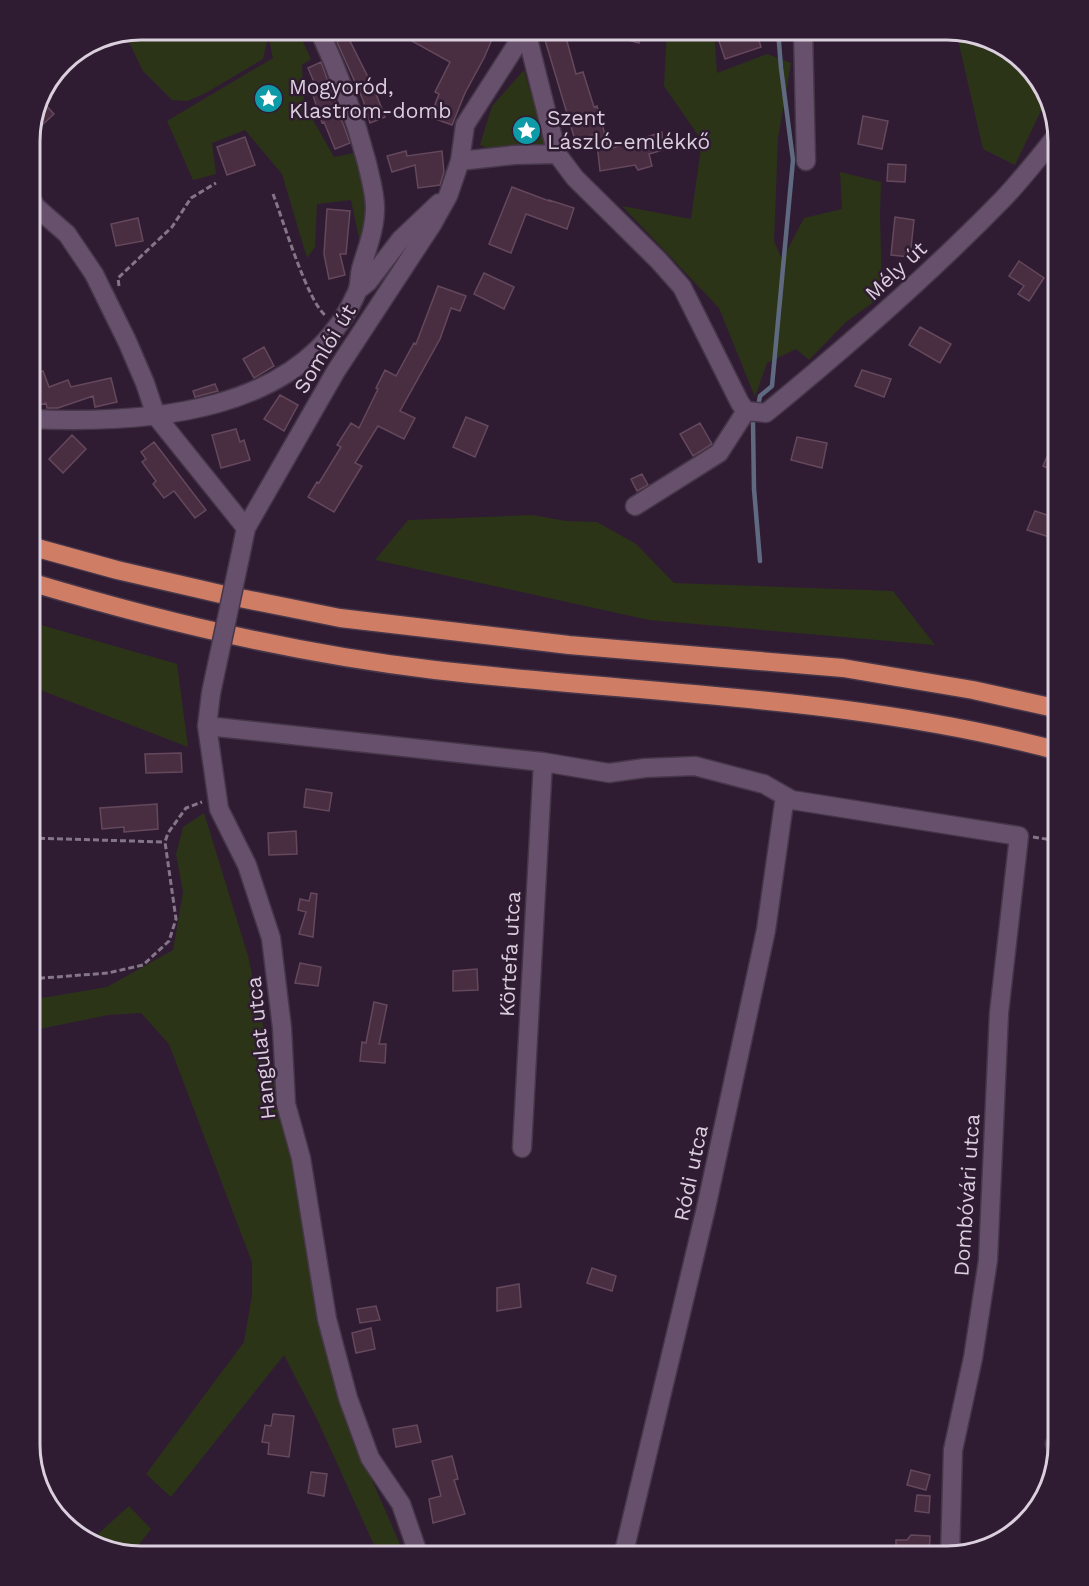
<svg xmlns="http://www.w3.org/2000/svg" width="1089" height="1586" font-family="'Work Sans',sans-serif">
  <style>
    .green { fill: #2c3418 }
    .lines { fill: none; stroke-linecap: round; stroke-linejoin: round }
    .stream { stroke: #5f6a81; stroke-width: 4.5 }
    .building { fill: #492e41; stroke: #65485c; stroke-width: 1.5 }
    .minor-casing { stroke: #463649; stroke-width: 21 }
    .highway-casing { stroke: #463649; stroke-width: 21 }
    .path { stroke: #857588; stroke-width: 3; stroke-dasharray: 6 3; stroke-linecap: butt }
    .minor { stroke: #66506b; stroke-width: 18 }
    .highway { stroke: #d07d65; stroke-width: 18 }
    .minor-bridge-casing { stroke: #463649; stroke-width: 21; stroke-linecap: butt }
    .minor-bridge { stroke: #66506b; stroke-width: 18 }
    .labels { text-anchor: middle; stroke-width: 5; stroke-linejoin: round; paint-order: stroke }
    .poi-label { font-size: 21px; fill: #dbcedd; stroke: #2f1c33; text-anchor: start }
    .street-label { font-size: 21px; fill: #dbcedd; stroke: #2f1c33 }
    .rim { fill: none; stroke: #dbcedd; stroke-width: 3 }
  </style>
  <rect width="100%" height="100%" fill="#2f1c33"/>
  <path class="green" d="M141 30H264L267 42 263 59 204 94 187 101 172 100 143 71 126 36Z
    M267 30H285L290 41 302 40 311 59 302 65 304 104 334 157 359 152 369 229 359 238 351 200 317 204 315 247 307 258 282 174 245 130 212 143 216 174 193 180 167 121 273 58Z
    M667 30H714L717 73 767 54 791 63 778 138 774 241 782 260 804 218 842 209 840 172 881 182 880 214 882 296 846 322 809 360 796 349 767 363 755 397 719 308 622 206 691 219 702 141 664 86Z
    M956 31 1004 45 1044 86 1047 98 1015 165 983 149Z
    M524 70 546 143 507 157 480 145 492 106Z
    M532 515 566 521 597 522 636 544 674 583 893 591 935 645 649 620 375 560 408 520Z
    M30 622 177 664 188 747 30 686Z
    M204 813 248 956 349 1427 405 1556H379L316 1417 284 1355 171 1497 146 1474 244 1342 252 1295V1262L169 1044 141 1013 108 1015 30 1031V1000L107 987 173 950 183 892 176 854 183 827Z
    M129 1506 151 1529 131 1555 89 1542Z"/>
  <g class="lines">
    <path class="stream" d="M759 401 760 396 772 386 793 160 781 68 778 30
      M753 423 754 489 760 561"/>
  </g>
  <path class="building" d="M415 30H496L484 58 465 93 452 125 430 117 439 94 435 92 450 62 410 40Z
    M606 30H643L639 43 606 34Z
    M740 30H756L761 47 725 59 718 38Z
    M565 34 576 74 583 72 594 107 597 106 609 149 662 132 663 150 649 154 652 166 638 170 635 165 600 171 596 134 575 140 545 40Z
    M350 35V41L375 91 385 117 370 123 363 100 337 42Z
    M321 62 350 143 335 149 324 122 322 123 309 83 314 82 308 68Z
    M40 99 54 114 30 136V134Z
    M863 116 888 121 882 149 858 144Z
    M245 137 255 165 227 175 217 147Z
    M406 151 407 156 442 151 444 172 440 185 418 188 415 165 392 172 387 156Z
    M888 164 906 165 905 182 887 181Z
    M512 187 549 201V200L574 208 567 229 526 214 511 253 489 244Z
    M327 209 350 211 346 254H340L345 275 329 279 324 254Z
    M895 217 914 220 910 257 891 255Z
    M138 218 143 241 116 246 111 224Z
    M1019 261 1044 278 1029 301 1018 294 1024 286 1009 276Z
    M484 273 514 287 504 309 474 294Z
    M438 286 466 296 460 311 451 308 440 339 400 411 415 418 404 439 378 426 355 463 362 466 334 512 308 497 317 482 319 483 341 447 337 445 351 423 359 428 378 389 376 388 385 370 396 376 414 343 416 344Z
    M920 327 951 344 940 363 909 345Z
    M264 347 274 366 254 378 243 359Z
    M862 370 891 379 884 397 855 386Z
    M43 371 49 387 68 380 71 387 111 378 117 402 95 407 93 396 58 408H47L46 403 30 408V375Z
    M215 384 218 391 195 397 193 391Z
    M280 395 298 405 284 431 264 419Z
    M466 417 488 426 475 457 453 447Z
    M700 423 712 444 693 456 680 434Z
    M236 429 240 442 244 440 250 460 221 468 212 435Z
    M1059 429V473L1043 466Z
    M72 435 86 449 63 473 49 459Z
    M797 437 827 443 822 468 791 460Z
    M154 442 206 510 195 518 174 491 164 498 153 484 156 481 142 462 146 459 141 452Z
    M642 474 648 485 637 491 631 479Z
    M1035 511 1059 519V530L1056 539 1027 530Z
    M181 753 182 772 146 773 145 754Z
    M306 789 332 793 329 811 304 807Z
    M157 804 158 829 124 832V827L102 829 100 808Z
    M296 831 297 854 269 855 268 833Z
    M311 893 317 894 313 937 299 934 306 912 298 910 300 899 309 901Z
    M300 963 321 967 318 986 295 983Z
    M477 969 478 990 453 991V971Z
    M374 1002 387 1005 379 1044H386L385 1063 360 1061 362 1042 366 1043Z
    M592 1268 616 1276 612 1291 587 1283Z
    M519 1284 521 1307 497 1311V1288Z
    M376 1306 380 1320 360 1323 357 1309Z
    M371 1328 375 1349 356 1353 352 1333Z
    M273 1414 294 1416 289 1457 268 1454 269 1443 262 1442 265 1425 271 1426Z
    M417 1425 421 1442 396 1447 393 1429Z
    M452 1456 458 1479 454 1480 465 1514 433 1523 429 1499 441 1496 432 1461Z
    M911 1470 930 1475 926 1490 907 1485Z
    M311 1472 327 1474 324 1496 308 1493Z
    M917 1495 930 1496 929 1513 915 1511Z
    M911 1535 930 1536 929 1556 896 1555V1540H907Z"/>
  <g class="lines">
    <defs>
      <path id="minor" d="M803 30 806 161
        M526 31 557 154 575 178 659 261 682 287 740 403 746 411 766 413C849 345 929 275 1004 198 1023 178 1040 156 1057 135
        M460 161 514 155 557 154
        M30 197 36 207 67 234 94 274 127 341 145 383 156 416 246 528
        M358 290 368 282 401 239 439 203
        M30 419C145 424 304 415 357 292 360 285 359 277 361 269 367 248 375 230 375 208 375 193 370 177 367 163 355 117 339 73 319 30
        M635 506 719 453 746 411
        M240 557 246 528 336 371 433 223 448 196 460 161 465 125 526 30
        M211 693 207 726 219 809 247 865 271 938 282 1028 286 1104 301 1158 327 1319 348 1398 370 1458 401 1504 419 1556
        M207 726 543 762 609 773 645 768 695 766 764 784 792 800 1019 836 999 1013 988 1260 973 1358 953 1450 950 1556
        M522 1148 543 762
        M1055 1444 1059 1446
        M623 1556 706 1208 766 930 785 796"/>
      <path id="highway" d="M30 546 117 570 225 595 340 618 569 645 843 668 973 690 1059 709
        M30 582C163 622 297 654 435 670 643 694 855 696 1059 751"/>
    </defs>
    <use href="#minor" class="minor-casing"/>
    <use href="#highway" class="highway-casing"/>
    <path class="path" d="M273 194C283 220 307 300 325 315
      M119 286 118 278 172 227 191 198 216 183
      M1033 837 1059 841
      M30 838 165 842
      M30 979 108 973 143 965 169 941 176 919 165 842 168 833 186 808 202 802"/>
    <use href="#minor" class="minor"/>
    <use href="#highway" class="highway"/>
    <defs>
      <path id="minor-bridge" d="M211 693 240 557"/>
    </defs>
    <use href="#minor-bridge" class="minor-bridge-casing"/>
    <use href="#minor-bridge" class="minor-bridge"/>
  </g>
  <defs>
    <symbol id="sight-disc" viewBox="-11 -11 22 22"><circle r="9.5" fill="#0f9aa8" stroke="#2f1c33"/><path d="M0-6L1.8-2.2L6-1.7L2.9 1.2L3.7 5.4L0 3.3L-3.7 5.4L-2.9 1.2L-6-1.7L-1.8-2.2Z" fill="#fff"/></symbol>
  </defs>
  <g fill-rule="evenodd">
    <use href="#sight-disc" x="252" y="82" width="33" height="33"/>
    <use href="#sight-disc" x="510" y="114" width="33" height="33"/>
  </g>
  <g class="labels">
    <g class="poi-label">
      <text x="289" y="94">Mogyoród,<tspan x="289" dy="24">Klastrom-domb</tspan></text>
      <text x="547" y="125">Szent<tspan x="547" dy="24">László-emlékkő</tspan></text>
    </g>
    <g class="street-label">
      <text transform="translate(896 271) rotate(-43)" y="7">Mély út</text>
      <text transform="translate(325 349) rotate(-59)" y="7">Somlói út</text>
      <text transform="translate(510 954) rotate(-87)" y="7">Körtefa utca</text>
      <text transform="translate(261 1048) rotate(-96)" y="7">Hangulat utca</text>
      <text transform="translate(691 1173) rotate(-78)" y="7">Ródi utca</text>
      <text transform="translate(967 1195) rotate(-86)" y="7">Dombóvári utca</text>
    </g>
  </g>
  <path d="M0 0H1089V1586H0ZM141 40H947A101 101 0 0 1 1048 141V1445A101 101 0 0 1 947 1546H141A101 101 0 0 1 40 1445V141A101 101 0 0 1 141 40Z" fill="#2f1c33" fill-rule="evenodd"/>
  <path class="rim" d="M141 40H947A101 101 0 0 1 1048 141V1445A101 101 0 0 1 947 1546H141A101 101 0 0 1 40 1445V141A101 101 0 0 1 141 40Z"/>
</svg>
